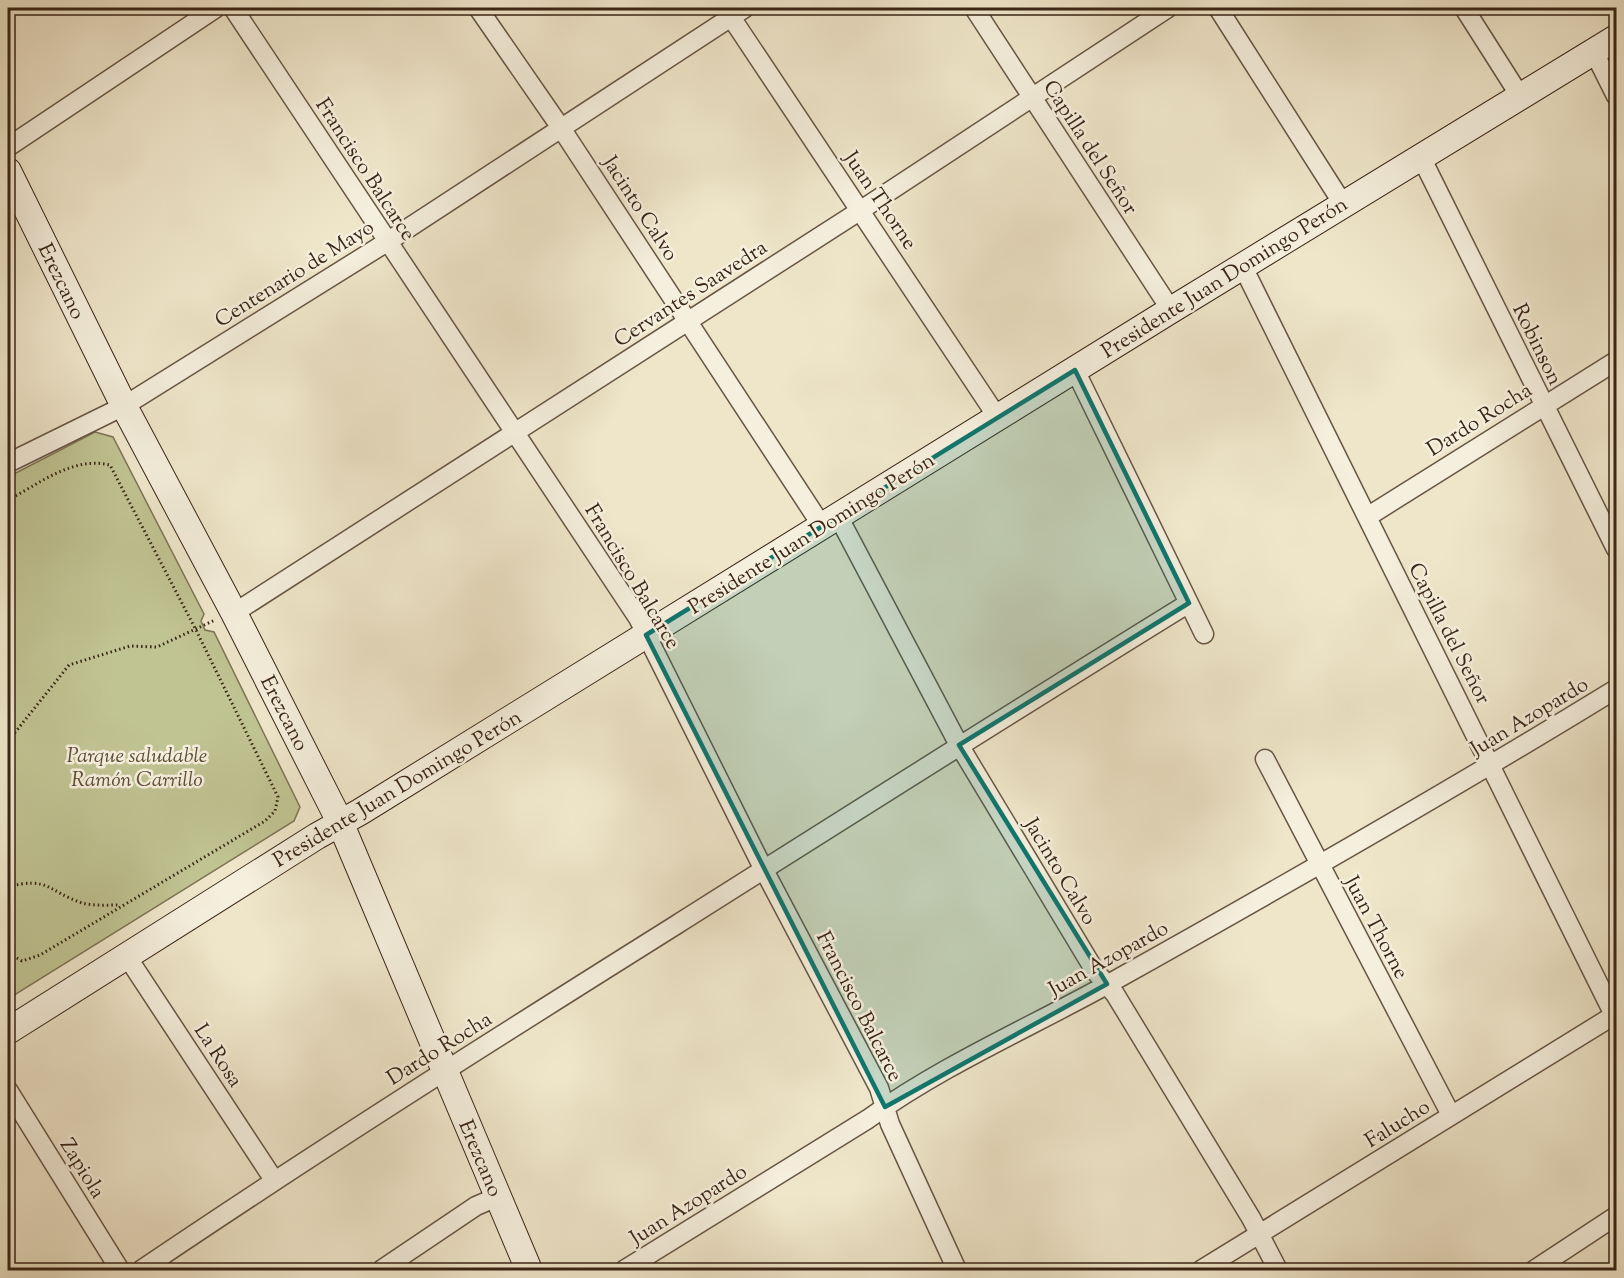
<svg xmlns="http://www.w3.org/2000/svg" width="1624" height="1278" font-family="'Sorts Mill Goudy',serif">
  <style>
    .green { fill: #c0c392; stroke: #7d7454; stroke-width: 1.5 }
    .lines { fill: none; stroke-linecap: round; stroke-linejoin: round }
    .street-casing { stroke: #675544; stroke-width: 21 }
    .secondary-casing { stroke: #3a2517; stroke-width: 28 }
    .path { stroke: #3a2517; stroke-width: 3; stroke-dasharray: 1.5 3; stroke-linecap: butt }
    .street { stroke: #f5efdd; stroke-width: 18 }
    .secondary { stroke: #f5efdd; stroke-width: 26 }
    .marked { fill: #0f766e; fill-opacity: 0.2; stroke: #0f766e; stroke-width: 4.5; stroke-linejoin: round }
    .labels { text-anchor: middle; stroke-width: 5; stroke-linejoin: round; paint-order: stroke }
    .street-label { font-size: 21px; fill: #3a2517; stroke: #f5efdd }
    .park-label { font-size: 21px; font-style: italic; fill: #5c4c36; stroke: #f5efdd }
  </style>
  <rect width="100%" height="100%" fill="#efe6ca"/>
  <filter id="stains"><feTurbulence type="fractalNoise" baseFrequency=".00333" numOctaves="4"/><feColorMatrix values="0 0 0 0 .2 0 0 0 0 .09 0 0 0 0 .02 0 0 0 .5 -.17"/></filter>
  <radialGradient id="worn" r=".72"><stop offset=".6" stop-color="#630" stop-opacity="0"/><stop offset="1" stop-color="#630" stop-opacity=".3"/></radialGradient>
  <path class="green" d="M95 432 113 437 204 614 201 621 205 630 214 632 300 807 294 821 8 999V477Z"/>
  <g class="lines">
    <defs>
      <path id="street" d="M233 8 638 618 764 870 879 1088 890 1124 957 1270
        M478 8 561 128 822 526
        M725 8 998 418
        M974 8 1171 310
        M1218 8 1343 204
        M1464 8 1520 96
        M1594 52 1616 96
        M8 147 216 8
        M1421 157 1616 549
        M1243 267 1616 1019
        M1075 370 1204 634
        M8 463 124 406 387 242 745 8
        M838 516 959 745 1095 971 1115 994 1251 1218 1278 1270
        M1367 517 1616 361
        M234 613 861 210 1168 8
        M1265 759 1451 1115
        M126 955 274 1180
        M8 1090 120 1270
        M141 1270C317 1151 496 1038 676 925 847 817 1017 709 1189 603
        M381 1270 476 1206 497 1197
        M624 1270 868 1119C943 1065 1029 1028 1110 983 1280 888 1450 791 1616 689
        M1201 1270 1616 1014
        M1534 1270 1616 1216"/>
      <path id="secondary" d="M8 171 124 406 234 613 340 822 529 1270
        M8 1031 317 836 360 812 1171 310 1616 38"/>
    </defs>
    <use href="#street" class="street-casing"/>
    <use href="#secondary" class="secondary-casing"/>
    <path class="path" d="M8 500C39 484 73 456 110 465L196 630 278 797 275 811 265 821 40 955 22 961 8 953
      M9 740 69 665 130 646 157 647 215 620
      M8 887C49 876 47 891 82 903 93 906 108 905 119 905"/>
    <use href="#street" class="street"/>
    <use href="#secondary" class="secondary"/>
  </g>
  <path class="marked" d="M1075 370 1189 603 959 745 1107 984 885 1107 646 635Z"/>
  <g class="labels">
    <g class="street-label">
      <text transform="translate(1091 147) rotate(57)" y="7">Capilla del Señor</text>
      <text transform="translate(366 169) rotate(57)" y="7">Francisco Balcarce</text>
      <text transform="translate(881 200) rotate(56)" y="7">Juan Thorne</text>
      <text transform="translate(641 208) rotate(57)" y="7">Jacinto Calvo</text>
      <text transform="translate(294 273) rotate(-32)" y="7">Centenario de Mayo</text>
      <text transform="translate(1224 277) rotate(-32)" y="7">Presidente Juan Domingo Perón</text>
      <text transform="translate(62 281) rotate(64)" y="7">Erezcano</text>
      <text transform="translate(690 293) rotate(-33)" y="7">Cervantes Saavedra</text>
      <text transform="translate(1538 344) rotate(64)" y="7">Robinson</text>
      <text transform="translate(1479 419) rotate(-32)" y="7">Dardo Rocha</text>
      <text transform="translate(811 533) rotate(-32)" y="7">Presidente Juan Domingo Perón</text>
      <text transform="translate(633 576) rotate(59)" y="7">Francisco Balcarce</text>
      <text transform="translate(1450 633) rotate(63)" y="7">Capilla del Señor</text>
      <text transform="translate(285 713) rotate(63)" y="7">Erezcano</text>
      <text transform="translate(1529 716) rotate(-31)" y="7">Juan Azopardo</text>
      <text transform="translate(397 788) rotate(-31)" y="7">Presidente Juan Domingo Perón</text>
      <text transform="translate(1061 871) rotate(59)" y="7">Jacinto Calvo</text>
      <text transform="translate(1377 927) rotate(62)" y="7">Juan Thorne</text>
      <text transform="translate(1108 958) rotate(-29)" y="7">Juan Azopardo</text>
      <text transform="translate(860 1006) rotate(63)" y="7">Francisco Balcarce</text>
      <text transform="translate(439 1048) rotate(-32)" y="7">Dardo Rocha</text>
      <text transform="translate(219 1055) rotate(57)" y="7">La Rosa</text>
      <text transform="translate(1397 1123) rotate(-32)" y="7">Falucho</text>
      <text transform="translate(481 1158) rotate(67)" y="7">Erezcano</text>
      <text transform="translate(83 1168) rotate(58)" y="7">Zapiola</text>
      <text transform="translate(688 1204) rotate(-32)" y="7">Juan Azopardo</text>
    </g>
    <g class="park-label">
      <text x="137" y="762">Parque saludable<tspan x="137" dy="24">Ramón Carrillo</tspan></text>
    </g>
  </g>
  <rect width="1624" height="1278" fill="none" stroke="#efe6ca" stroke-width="30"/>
  <rect x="9" y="9" width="1606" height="1260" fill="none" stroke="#3a2517" stroke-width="3"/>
  <rect x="15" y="15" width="1594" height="1248" fill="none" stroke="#3a2517" stroke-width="1.5"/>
  <rect width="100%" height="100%" filter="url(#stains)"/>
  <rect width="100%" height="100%" fill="url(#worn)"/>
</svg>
